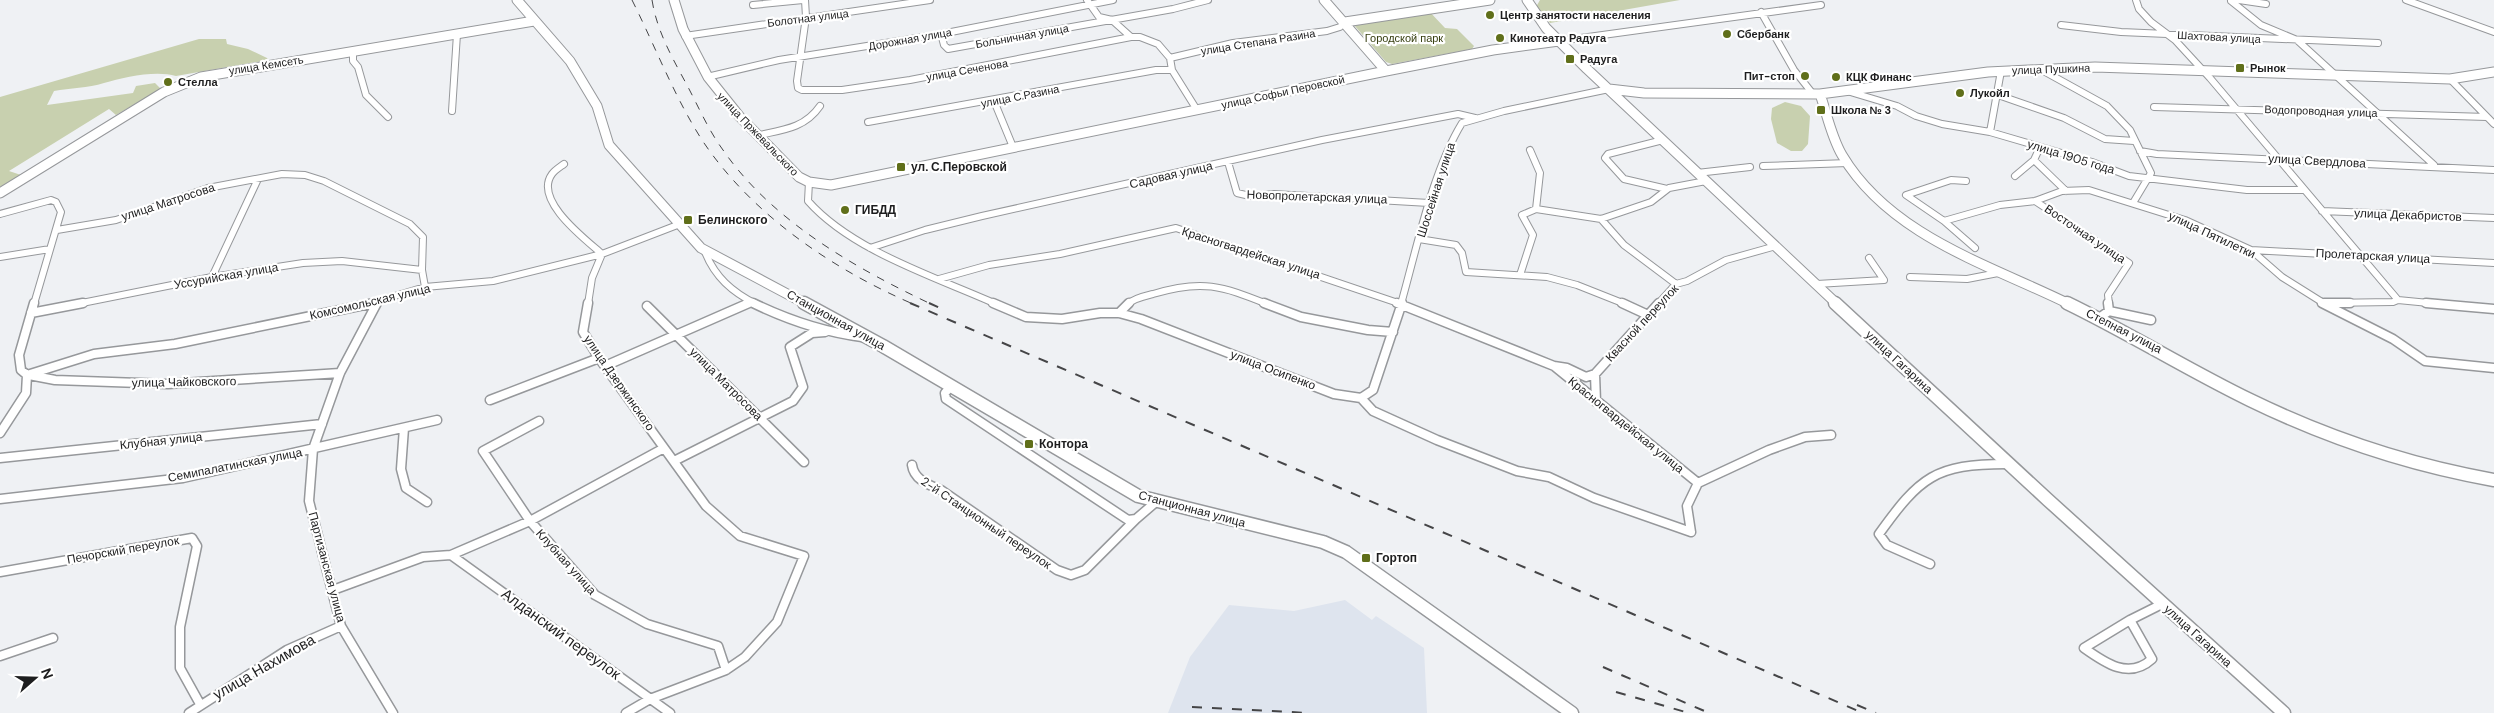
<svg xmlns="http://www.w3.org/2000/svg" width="2494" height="713" font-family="'DM Sans',sans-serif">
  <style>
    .built { fill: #dee4ee }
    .green { fill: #c8d0af }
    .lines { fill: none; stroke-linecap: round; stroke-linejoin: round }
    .street-far1-casing { stroke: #96989b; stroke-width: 8 }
    .street-casing { stroke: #96989b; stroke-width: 11 }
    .secondary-far1-casing { stroke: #96989b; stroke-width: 11 }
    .secondary-casing { stroke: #96989b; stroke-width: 15 }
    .street-far1 { stroke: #fff; stroke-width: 6 }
    .street { stroke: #fff; stroke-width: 8 }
    .secondary-far1 { stroke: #fff; stroke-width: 9 }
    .secondary { stroke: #fff; stroke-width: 12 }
    .rail-far1 { stroke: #454547; stroke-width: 1; stroke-dasharray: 8 8; stroke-linecap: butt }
    .rail { stroke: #454547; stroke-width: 2; stroke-dasharray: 10 10; stroke-linecap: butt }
    .poi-dot { fill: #606f1a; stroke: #fff; stroke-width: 2 }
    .labels { text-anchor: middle; stroke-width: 4.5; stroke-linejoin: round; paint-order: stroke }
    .far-poi-label { font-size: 11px; font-weight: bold; fill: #1e1e1f; stroke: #fff; text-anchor: start }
    .far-street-label { font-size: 11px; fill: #1e1e1f; stroke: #fff }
    .far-park-label { font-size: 11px; fill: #363e0f; stroke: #fff }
    .street-label { font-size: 12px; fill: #1e1e1f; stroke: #fff }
    .poi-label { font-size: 12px; font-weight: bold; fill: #1e1e1f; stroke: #fff; text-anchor: start }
    .near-street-label { font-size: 15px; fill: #1e1e1f; stroke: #fff }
  </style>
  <rect width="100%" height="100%" fill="#eff1f4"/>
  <path class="built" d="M1345 600 1372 620 1376 616 1424 648 1427 713H1168L1190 657 1229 605 1294 611Z"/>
  <path class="green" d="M1540 0H1680L1550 23 1536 7Z
    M1428 10 1445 28 1457 29 1474 46 1472 49 1392 64 1386 62 1354 25 1357 22Z
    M199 39H226L227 44 248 49 267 58 268 60 176 76C156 70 124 77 104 83 88 88 70 88 54 91L47 105 133 93 136 86 155 83 161 89 116 115 109 109 9 171 21 175 0 187V97Z
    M1785 102 1801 106 1810 116 1808 144 1802 151H1791L1777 143 1771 119 1772 108Z"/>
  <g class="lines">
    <defs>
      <path id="street-far1" d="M805 0 806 17 797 81 798 88 802 90H842L910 80 1131 37
        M1087 0 1099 17 1112 20 1131 37H1140L1158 44 1170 58 1172 70 1197 110
        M2136 0 2139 9 2151 22 2175 40 2210 78 2398 300
        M2235 0 2231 1 2261 25 2297 40 2434 165
        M2239 0 2266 4
        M2406 0 2494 32
        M753 5 803 0
        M1761 12 1794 70 1813 94
        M2061 25 2121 32 2378 43
        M941 34 944 45 948 49 1173 9 1208 0
        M685 36 930 0
        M1559 41 1821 5
        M353 51V61L358 67 366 95 388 117
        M1170 58 1233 43 1327 31 1340 27 1345 22
        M2040 69 2107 106 2130 130 2151 173 2133 203
        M707 77 779 60 936 35 1113 0
        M2450 79 2494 124
        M1847 91 1897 106 1916 116 1942 124 1990 132 2092 162 2129 176 2247 190H2304
        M1998 95 2064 118 2105 139 2134 141
        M994 101 1013 147
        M2154 107 2487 117
        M452 111 457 34
        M868 122 1156 70H1172
        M1990 132 2001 71
        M759 135C783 130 805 128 820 106
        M1663 140 1608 154 1605 158 1624 179 1667 189
        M2040 147 2034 160 2066 191
        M1530 150 1540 173 1536 209
        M2140 151 2157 154 2494 170
        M1228 162 1237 193 1250 196 1274 194 1429 203
        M564 164C560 167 555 170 552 174 533 200 585 239 602 254L592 278 588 304
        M1763 166 1848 163
        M1697 173 1750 167
        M2015 176 2034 160
        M809 182 808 201C852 251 936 277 996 304
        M2035 201 2129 263 2108 295 2109 304
        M2322 211 2494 218
        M0 214 51 200 56 202 61 212 34 304
        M1601 219 1624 245 1676 284
        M1944 221 1906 195 1951 180 1966 181
        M57 230 116 220 208 188 282 174 305 175 324 181 410 224 423 237 422 270 425 287
        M1419 239 1456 245 1462 253 1466 272 1547 277 1577 285 1625 304
        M870 248 925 230 982 216 1322 140 1458 114 1475 118
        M1975 248 1944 221 2000 205 2035 201 2062 191 2089 190 2185 220 2251 250 2282 277 2325 304
        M2251 250 2494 263
        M705 252C715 277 732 292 756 304
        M0 257 50 249
        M1520 275 1533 235 1522 215 1536 209 1601 219 1651 202 1669 188 1706 181
        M212 277 258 179
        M1910 277 1967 279 1998 273
        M939 279 989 265 1060 254 1176 228 1401 304
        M1817 284 1884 280 1869 258
        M2324 303 2393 302 2398 300 2439 304
        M77 304 212 277 303 263 342 261 422 270
        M368 304 425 287 493 281 602 254 680 224
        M376 304 377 302
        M746 304 750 302
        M1128 304C1134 298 1145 296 1153 294 1202 279 1222 286 1267 304
        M1401 304C1417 248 1432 172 1462 123L1504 111 1609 89
        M1658 304 1676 284 1687 281 1726 260 1776 246"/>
      <path id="street" d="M377 303 340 373 313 449 309 501 341 626 393 713
        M588 303 583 332 599 358 706 506 740 536 804 556 777 622 745 657 726 670 650 699 626 713
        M753 303C788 320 824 332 862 337
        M993 303 1026 317 1062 319 1100 313H1119L1141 319 1334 394 1361 398 1373 411 1437 440 1517 471 1549 477 1594 498 1691 532
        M1264 303 1301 317 1368 330 1393 332
        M1397 303 1554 366
        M1622 303 1648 315
        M1659 303 1595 374 1586 377 1567 368 1554 366 1698 483 1687 506 1691 532
        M2322 303 2393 339 2425 361 2494 368
        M2324 303H2350
        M2426 303 2494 309
        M647 306 804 462
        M2109 311 2151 320
        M31 313 83 303
        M1119 313 1129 303
        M2099 318 2109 311 2108 303
        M605 366 749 303
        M1595 374 1596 402
        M27 375 94 354 175 344 374 303
        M29 375 55 380 168 384 340 373
        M951 386 945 393 946 399 1128 520 1136 519 1157 501
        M1361 398 1373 390 1402 303
        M490 400 599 358
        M539 421 483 451 530 521 595 595 647 624 718 646 726 670
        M404 428 401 469 406 488 427 502
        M0 433 26 393 27 375 21 370 19 355 34 303
        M0 458 322 424
        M674 461 793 401 803 387 790 347 812 333 825 332
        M912 465C914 480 929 485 941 490L1057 570 1071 575 1085 570 1136 519
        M1698 483 1769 450 1805 437 1831 435
        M0 499 183 478 437 420
        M451 555 670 713
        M1930 564 1887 545 1879 534C1920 477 1935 464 2007 464
        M0 572 192 538 197 546 180 627V668L200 704
        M333 590 423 557 451 555 530 521 664 448
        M2130 620 2152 659C2129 680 2105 663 2084 648Z
        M2130 620 2162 604
        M0 656 53 638
        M189 713 287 650 341 626"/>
      <path id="secondary-far1" d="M517 0 570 61 597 106 609 145 701 248 806 304
        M674 0 683 29 708 77 740 117 799 177 809 182 831 185 1386 71 1493 50 1559 41
        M1324 0 1386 71
        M1527 0 1546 28 1587 69 1837 304
        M1345 22 1490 0
        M1609 89 1644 93 1820 94 1988 72 2095 67 2450 79 2494 72
        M1820 94C1827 114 1831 136 1842 155 1890 236 1990 265 2069 304
        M0 193 164 92 201 77 534 21"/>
      <path id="secondary" d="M804 303 883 346 1138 496 1323 542 1346 552 1572 713
        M1835 303 2048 500 2284 713
        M2067 303C2129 333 2188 370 2250 400 2328 438 2409 465 2494 480"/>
    </defs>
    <use href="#street-far1" class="street-far1-casing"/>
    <use href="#street" class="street-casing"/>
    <use href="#secondary-far1" class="secondary-far1-casing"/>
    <use href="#secondary" class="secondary-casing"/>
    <use href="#street-far1" class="street-far1"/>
    <use href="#street" class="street"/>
    <use href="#secondary-far1" class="secondary-far1"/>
    <use href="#secondary" class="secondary"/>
    <path class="rail-far1" d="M632 0C655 46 674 96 702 140 751 214 832 269 913 304
      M652 0C657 32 673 59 688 87 699 108 709 131 723 150 772 221 855 268 931 304"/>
    <path class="rail" d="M910 303 1863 713
      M929 303 940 308
      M1603 667 1709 713
      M1616 692 1689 713
      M1857 705 1876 713
      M1192 707 1309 713"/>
  </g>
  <g class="poi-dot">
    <circle cx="1490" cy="15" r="5"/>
    <circle cx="1727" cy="34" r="5"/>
    <circle cx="1500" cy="38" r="5"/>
    <rect x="1565" y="54" width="10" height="10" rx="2.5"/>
    <rect x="2235" y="63" width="10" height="10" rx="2.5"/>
    <circle cx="1805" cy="76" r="5"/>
    <circle cx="1836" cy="77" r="5"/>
    <circle cx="168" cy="82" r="5"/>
    <circle cx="1960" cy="93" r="5"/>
    <rect x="1816" y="105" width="10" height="10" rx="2.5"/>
    <rect x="896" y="162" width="10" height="10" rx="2.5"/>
    <circle cx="845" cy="210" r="5"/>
    <rect x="683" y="215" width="10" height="10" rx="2.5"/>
    <rect x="1024" y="439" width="10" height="10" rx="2.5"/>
    <rect x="1361" y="553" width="10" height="10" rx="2.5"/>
  </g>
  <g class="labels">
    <g class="far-poi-label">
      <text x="1500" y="19">Центр занятости населения</text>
      <text x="1737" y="38">Сбербанк</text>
      <text x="1510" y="42">Кинотеатр Радуга</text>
      <text x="1580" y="63">Радуга</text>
      <text x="2250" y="72">Рынок</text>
      <text x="1795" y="80" text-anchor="end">Пит-стоп</text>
      <text x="1846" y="81">КЦК Финанс</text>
      <text x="178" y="86">Стелла</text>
      <text x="1970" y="97">Лукойл</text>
      <text x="1831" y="114">Школа № 3</text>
    </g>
    <g class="far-street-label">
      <text transform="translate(808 18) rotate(-7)" y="4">Болотная улица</text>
      <text transform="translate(1022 36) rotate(-10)" y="4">Больничная улица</text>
      <text transform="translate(2219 37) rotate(3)" y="4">Шахтовая улица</text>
      <text transform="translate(910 39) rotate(-10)" y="4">Дорожная улица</text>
      <text transform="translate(1258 42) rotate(-9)" y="4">улица Степана Разина</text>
      <text transform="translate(266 65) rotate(-9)" y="4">улица Кемсеть</text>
      <text transform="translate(2051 69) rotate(-2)" y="4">улица Пушкина</text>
      <text transform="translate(967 70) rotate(-10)" y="4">улица Сеченова</text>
      <text transform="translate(1283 92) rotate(-12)" y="4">улица Софьи Перовской</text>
      <text transform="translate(1020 96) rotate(-11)" y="4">улица С.Разина</text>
      <text transform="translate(2321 111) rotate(2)" y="4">Водопроводная улица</text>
      <text transform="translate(758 134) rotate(46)" y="4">улица Пржевальского</text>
    </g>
    <g class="far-park-label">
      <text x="1404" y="42">Городской парк</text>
    </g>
    <g class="street-label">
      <text transform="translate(2071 157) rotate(17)" y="4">улица 1905 года</text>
      <text transform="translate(2317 161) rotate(3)" y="4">улица Свердлова</text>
      <text transform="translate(1171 175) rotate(-13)" y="4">Садовая улица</text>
      <text transform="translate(1436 190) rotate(-72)" y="4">Шоссейная улица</text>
      <text transform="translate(1317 197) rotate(2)" y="4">Новопролетарская улица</text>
      <text transform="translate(168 202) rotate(-18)" y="4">улица Матросова</text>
      <text transform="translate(2408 215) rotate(2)" y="4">улица Декабристов</text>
      <text transform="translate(2085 234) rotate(34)" y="4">Восточная улица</text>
      <text transform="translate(2212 235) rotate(25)" y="4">улица Пятилетки</text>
      <text transform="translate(1251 253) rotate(18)" y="4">Красногвардейская улица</text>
      <text transform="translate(2373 256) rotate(3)" y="4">Пролетарская улица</text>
      <text transform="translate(226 276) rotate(-10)" y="4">Уссурийская улица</text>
      <text transform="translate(370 302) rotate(-13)" y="4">Комсомольская улица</text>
      <text transform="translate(836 320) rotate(29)" y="4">Станционная улица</text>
      <text transform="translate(1642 323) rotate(-47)" y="4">Квасной переулок</text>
      <text transform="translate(2124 331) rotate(27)" y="4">Степная улица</text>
      <text transform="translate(1899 362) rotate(43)" y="4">улица Гагарина</text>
      <text transform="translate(1273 370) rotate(21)" y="4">улица Осипенко</text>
      <text transform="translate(184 382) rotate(-1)" y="4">улица Чайковского</text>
      <text transform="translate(619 383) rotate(55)" y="4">улица Дзержинского</text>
      <text transform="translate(726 384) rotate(45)" y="4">улица Матросова</text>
      <text transform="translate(1626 425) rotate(39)" y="4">Красногвардейская улица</text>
      <text transform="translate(161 441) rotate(-6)" y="4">Клубная улица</text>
      <text transform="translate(235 465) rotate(-11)" y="4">Семипалатинская улица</text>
      <text transform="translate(1192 509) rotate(15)" y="4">Станционная улица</text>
      <text transform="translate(986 523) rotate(34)" y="4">2-й Станционный переулок</text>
      <text transform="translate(123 550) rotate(-10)" y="4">Печорский переулок</text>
      <text transform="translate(566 562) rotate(48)" y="4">Клубная улица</text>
      <text transform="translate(327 567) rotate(75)" y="4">Партизанская улица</text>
      <text transform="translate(2198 636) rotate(42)" y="4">улица Гагарина</text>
    </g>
    <g class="poi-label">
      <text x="911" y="171">ул. С.Перовской</text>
      <text x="855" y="214">ГИБДД</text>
      <text x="698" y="224">Белинского</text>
      <text x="1039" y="448">Контора</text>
      <text x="1376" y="562">Гортоп</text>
    </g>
    <g class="near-street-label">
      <text transform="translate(561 634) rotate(36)" y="5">Алданский переулок</text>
      <text transform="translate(264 667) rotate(-30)" y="5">улица Нахимова</text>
    </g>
  </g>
  <g transform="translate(35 678) rotate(70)" stroke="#ffffff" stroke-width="4" paint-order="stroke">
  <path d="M0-4L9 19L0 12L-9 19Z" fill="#1e1e1f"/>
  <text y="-8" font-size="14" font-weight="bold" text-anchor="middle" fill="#1e1e1f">N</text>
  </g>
</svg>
